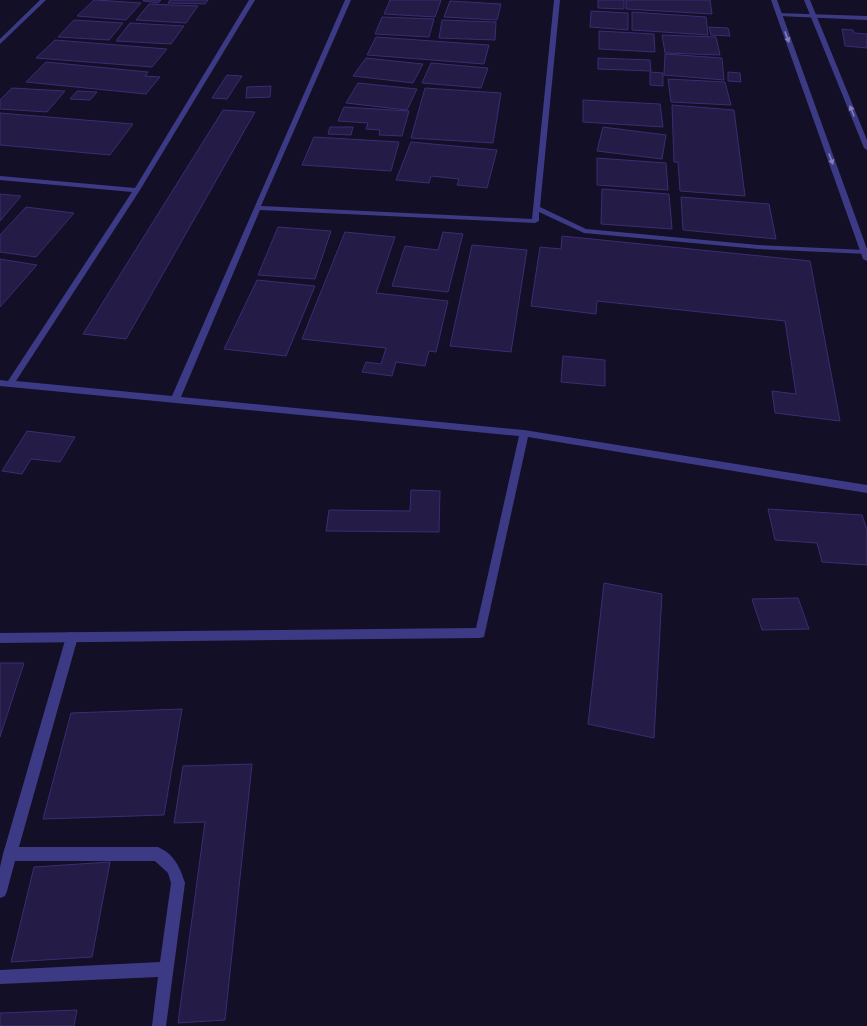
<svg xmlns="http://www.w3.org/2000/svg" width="867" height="1026" font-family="Barlow,sans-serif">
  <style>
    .building { fill: #241b47; stroke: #3b2d73 }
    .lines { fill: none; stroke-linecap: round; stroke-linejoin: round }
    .service { fill: #3d3a85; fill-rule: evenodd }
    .minor { fill: #3d3a85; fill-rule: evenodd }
    .tertiary { fill: #3d3a85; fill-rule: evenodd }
    .oneway { fill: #837fbc }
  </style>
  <rect width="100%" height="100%" fill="#130f26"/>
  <path class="building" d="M94 0H96L141 3 126 20 77 16Z
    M144 0H161L158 3 143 1Z
    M170 0H208L205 4 168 3Z
    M390 0H441L435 17 384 14Z
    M598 0H624V9L598 8Z
    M626 0H710L712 14 626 9Z
    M450 1 501 4 497 20 444 17Z
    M149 4 198 6 186 23 136 20Z
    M591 11 628 13V30L590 27Z
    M632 12 706 17 708 35 632 30Z
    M382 17 434 19 429 37 375 34Z
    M74 20 123 23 109 40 58 37Z
    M442 20 496 22 495 40 439 38Z
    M130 23 184 26 171 44 116 41Z
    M709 27 728 28 730 36 711 35Z
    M842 29 853 30 854 33 867 34V48L845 46Z
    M599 31 654 34 655 52 599 49Z
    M662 35 716 37 720 55 665 53Z
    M376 37 489 45 484 64 367 55Z
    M55 40 167 49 152 67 36 58Z
    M665 54 722 58 724 80 664 75Z
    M366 58 423 64 413 83 353 76Z
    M598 58 650 60 651 71 598 69Z
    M46 62 148 72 145 76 160 77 146 94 26 82Z
    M431 63 488 68 481 88 422 83Z
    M650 72 663 73V86L650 85Z
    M728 72 740 73 741 82 728 81Z
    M227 75 242 76 227 99 212 98Z
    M668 79 725 82 731 105 671 102Z
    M358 83 417 89 407 110 346 103Z
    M271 86 270 97 246 98 247 87Z
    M12 88 65 91 47 112 0 109V100Z
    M425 88 501 93 493 143 411 138Z
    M77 91 97 92 90 100 70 99Z
    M583 100 660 104 663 127 583 122Z
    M672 105 734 110 745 196 680 191 678 162H674Z
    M344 107 409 111 402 136 379 135 380 130 366 129 368 123 338 121Z
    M223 110 255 112 126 339 83 334Z
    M0 113 133 124 110 155 0 145Z
    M330 127H353L351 135 328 134Z
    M603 127 666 135 662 159 597 151Z
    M314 137 399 142 391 171 302 165Z
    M411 142 497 150 487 188 457 185 459 179 431 176 429 183 396 180Z
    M597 158 666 163 668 190 597 185Z
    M602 189 669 194 672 229 601 224Z
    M0 194 21 196 0 221Z
    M681 197 769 204 776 239 683 230Z
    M26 207 74 213 36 257 0 252V235Z
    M278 227 331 231 315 279 258 275Z
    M345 232 395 237 376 293 448 301 436 352 429 351 425 366 396 362 392 376 362 372 366 362 381 364 386 348 302 339Z
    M443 232 463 234 448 292 392 286 405 246 438 250Z
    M562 236 810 261 840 421 775 413 772 391 796 394 785 321 597 301 596 314 531 306 540 247 561 249Z
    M472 245 527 250 511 352 450 346Z
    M0 259 37 265 0 307Z
    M257 280 315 286 286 356 224 349Z
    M563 356 605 360V386L561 382Z
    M27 431 75 437 60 462 31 459 22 474 2 471Z
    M411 490 440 491 439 532 326 531 329 510 410 511Z
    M768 509 862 515 867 530V565L822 562 817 543 775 540Z
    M604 583 662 594 654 738 588 724Z
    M798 598 809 629 762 630 752 599Z
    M0 663H24L0 737Z
    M182 709 164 815 43 819 71 713Z
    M252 764 225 1020 178 1023 205 822 174 823 183 766Z
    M110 862 92 957 11 962 34 867Z
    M77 1010 74 1026H0V1013Z"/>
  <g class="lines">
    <path class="service" d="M72 632 76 633 78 637 19 847H158C174 854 180 867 185 883L166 1026H152L158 977 0 984V970L160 962 171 883 168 873 155 861H15L7 891 5 896 0 898V867L3 854 66 637 68 633Z"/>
    <path class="minor" d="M40 0H46L0 44V39Z
      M249 0H255L140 190 16 381 172 396 345 0H351L261 206 532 219 554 0H560L540 207 586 229 758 245 865 250H867V254L758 249 584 233 539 212V221L535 223 260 210 181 397 524 430 867 485V493L528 437 484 637 480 638 0 643V633L476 628 519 436 0 386V380L8 381 132 192 0 180V176L135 188Z
      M777 13 867 16V20L779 16 777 15Z"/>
    <path class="tertiary" d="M771 0H777L867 249V261L863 259Z
      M804 0H810L867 140V150L864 148Z"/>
  </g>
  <defs><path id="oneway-solid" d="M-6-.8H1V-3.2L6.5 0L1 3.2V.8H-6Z"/></defs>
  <g class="oneway">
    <use href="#oneway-solid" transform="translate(787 37) rotate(70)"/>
    <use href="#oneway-solid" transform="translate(852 111) rotate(-112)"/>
    <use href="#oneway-solid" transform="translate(831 159) rotate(70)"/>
  </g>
</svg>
